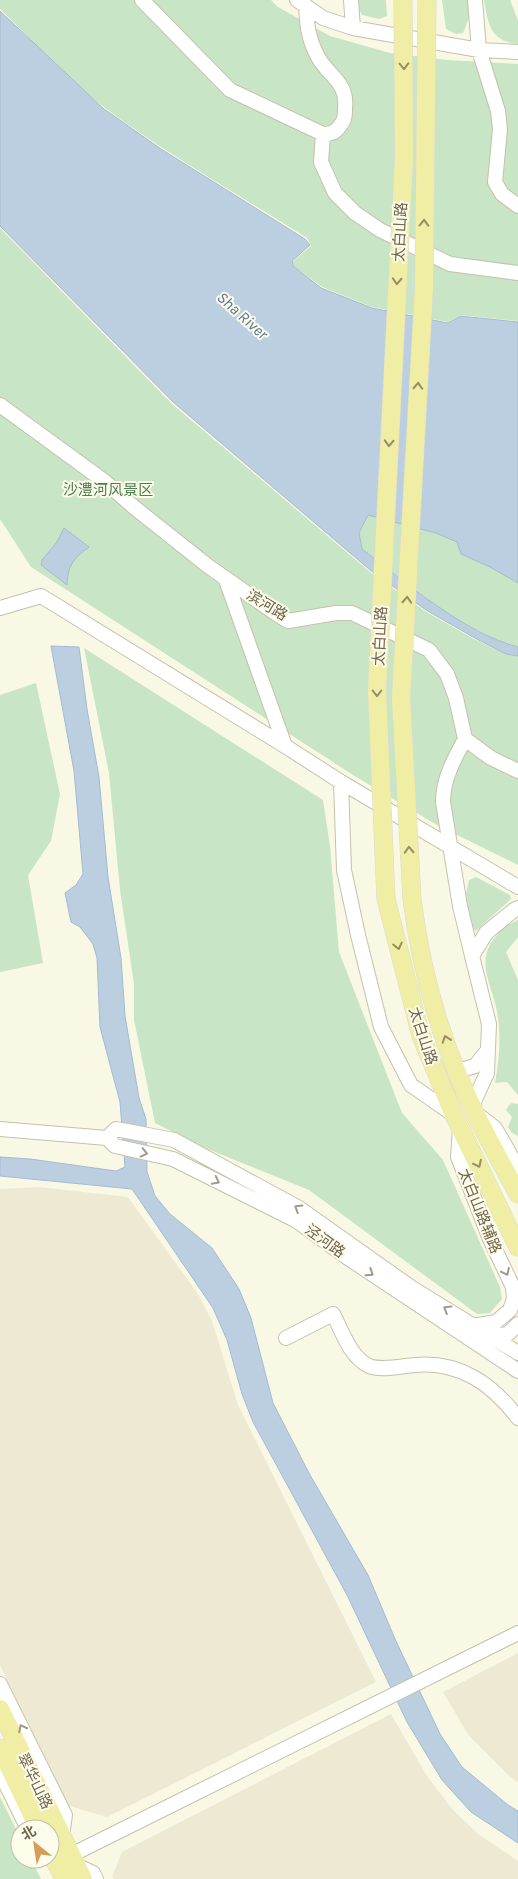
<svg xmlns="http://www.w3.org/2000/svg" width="518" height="1879" font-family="Karla,'Noto Sans SC',sans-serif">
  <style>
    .residential { fill: #ede9d2 }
    .green { fill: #c8e5c5 }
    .water { fill: #bccfe0; stroke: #a3bbd1 }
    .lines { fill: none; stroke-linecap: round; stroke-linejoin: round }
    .minor-casing { stroke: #c7c0aa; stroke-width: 16 }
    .major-casing { stroke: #dcdad4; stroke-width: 19 }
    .minor { stroke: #fff; stroke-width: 14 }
    .major { stroke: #f0eda5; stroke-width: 18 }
    .major-bridge-casing { stroke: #dcdad4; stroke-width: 19; stroke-linecap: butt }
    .major-bridge { stroke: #f0eda5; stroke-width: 18 }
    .oneway { stroke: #968d67 }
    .oneway2 { stroke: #a19a8b }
    .labels { text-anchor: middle; stroke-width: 4; stroke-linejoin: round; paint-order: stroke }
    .street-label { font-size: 15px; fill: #6f644d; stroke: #fdfbea }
    .park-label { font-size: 15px; fill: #4d7e4e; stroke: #fdfbea }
    .water-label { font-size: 16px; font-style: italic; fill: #547493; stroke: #fdfbea }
  </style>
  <rect width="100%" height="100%" fill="#f9f8e5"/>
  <path class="residential" d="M39 1187 128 1197 198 1294 212 1321 238 1405 376 1682 107 1817 69 1806 0 1665V1189Z
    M518 1653V1782L510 1777 469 1736 443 1692Z
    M391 1714 427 1776 452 1809 478 1834 518 1861V1879H114L112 1877 122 1852Z"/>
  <path class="green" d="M0 0H271L278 7 330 36 390 53 448 60 518 64V321L460 315 448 322 372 307 322 287 293 266 292 262 311 246 307 238C240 195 169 156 105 108 69 80 33 41 0 9Z
    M356 0H386L387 16 379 19 362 15 357 6Z
    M442 0H468L469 18 463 33 456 34 446 29Z
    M484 0H510L518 20V44C490 41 488 24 484 0Z
    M0 228 171 403 370 572 425 611 472 638 506 654 518 656V865L437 825 353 775 31 567 0 519Z
    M368 514 436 533 457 542 461 554 490 567 518 583V647C466 634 405 581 362 549L359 533Z
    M84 648 323 800 330 846 339 952 402 1113 443 1160 500 1287 502 1299 490 1313 477 1314 309 1190 205 1148 155 1123 134 1020V984L120 890 109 773Z
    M36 683 60 794 51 841 28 875 43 963 0 972V695Z
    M476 877 510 895 511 899 476 931 471 927 466 894 469 880Z
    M518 920V937L506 952 518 980V1095L507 1082 495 1083C499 1061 501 1040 498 1018 495 988 472 962 497 935 503 927 509 924 518 920Z
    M512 1103 518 1104V1136L512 1133 508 1127 512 1117 506 1110 509 1105Z
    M0 1797 20 1837V1859H31L41 1879H0Z"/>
  <path class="water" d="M0 11 104 109 161 149 305 239 310 245 292 261 293 266 321 288 372 308 448 323 460 316 518 322V583L490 567 461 554 457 542 436 533 368 515 359 533 362 549C405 582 466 634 518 647V656L506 654 473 637 426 610 370 570 173 402 0 226Z
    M64 528 89 547C73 559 68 565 67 585L41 565 42 560 57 542Z
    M51 646 79 647 87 709 99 777 108 877 121 958 125 1016 139 1098 146 1119 147 1172 155 1196 170 1214 212 1248 239 1289 251 1318 273 1403 310 1475 368 1575 395 1639 440 1734 462 1767 508 1805 518 1811V1843L471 1812 442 1780 407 1722 347 1595 253 1422 242 1394 227 1340 213 1308 132 1189 0 1176V1157L30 1159 116 1171 125 1167 120 1102 100 1027 97 958 93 944 80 927 71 922 65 893 76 885 83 874 74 771Z"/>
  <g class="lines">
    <defs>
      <path id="minor" d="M142 0 230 90 323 134C333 134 336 132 342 123 345 119 345 114 345 108 348 81 327 76 317 55 308 38 307 25 306 6
        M297 0 323 18 353 28 479 50 518 52
        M351 0 353 28
        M475 0 479 50 498 111 500 129 495 182 502 194 518 206
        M323 134 321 162 335 193 355 213 380 230 450 264 518 273
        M0 405 104 481 135 508 208 566 278 615 288 621 336 613H352L429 650 447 674 456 698 465 739 491 758 518 771
        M226 580 285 746
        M0 608 41 596 285 746 341 782 518 887
        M465 739C454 759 443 779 443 802L460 906 472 956
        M341 782 344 870 358 935 381 1027 411 1085 454 1115
        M457 1071 475 1066 488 1050
        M472 1106 487 1073 489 1024 472 956 486 933 514 910 518 908
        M477 1114 495 1128 518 1168
        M460 1128 458 1157 490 1239 513 1287 514 1299 510 1310 496 1322 473 1326
        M0 1129 107 1138
        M493 1336 508 1334 518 1324
        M286 1338 333 1314C342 1331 350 1357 369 1366 382 1371 402 1366 415 1365 460 1361 492 1384 518 1418
        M518 1353 412 1288 299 1208 174 1140 116 1129 107 1138 115 1146 173 1159 297 1221 345 1256 518 1371
        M0 1684 65 1815 62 1836
        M0 1772 28 1829
        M63 1859 518 1633
        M76 1865 93 1873 96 1879"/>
      <path id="major" d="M386 899 421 1036 454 1115 518 1247
        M412 899C421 972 443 1047 475 1113 489 1141 504 1168 518 1194
        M0 1709 83 1879
        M0 1748 39 1829
        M50 1851 64 1879"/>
    </defs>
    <use href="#minor" class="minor-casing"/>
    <use href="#major" class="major-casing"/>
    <use href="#minor" class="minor"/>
    <use href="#major" class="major"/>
    <defs>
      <path id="major-bridge" d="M386 899 377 691 404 157 403 0
        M412 899 401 698 424 287 427 0"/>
    </defs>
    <use href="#major-bridge" class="major-bridge-casing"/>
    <use href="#major-bridge" class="major-bridge"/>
  </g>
  <defs><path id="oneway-chevron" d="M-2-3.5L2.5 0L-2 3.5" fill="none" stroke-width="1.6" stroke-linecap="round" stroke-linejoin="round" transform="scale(1.25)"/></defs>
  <g class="oneway">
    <use href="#oneway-chevron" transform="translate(404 66) rotate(89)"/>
    <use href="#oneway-chevron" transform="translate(424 223) rotate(-89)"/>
    <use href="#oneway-chevron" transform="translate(397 281) rotate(93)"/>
    <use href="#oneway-chevron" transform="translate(418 386) rotate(-87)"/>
    <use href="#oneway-chevron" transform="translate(389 443) rotate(93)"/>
    <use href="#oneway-chevron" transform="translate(407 600) rotate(-87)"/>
    <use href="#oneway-chevron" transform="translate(377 693) rotate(90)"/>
    <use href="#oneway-chevron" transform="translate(409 850) rotate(-93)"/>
    <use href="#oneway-chevron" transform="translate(398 946) rotate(77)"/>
    <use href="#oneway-chevron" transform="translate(446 1039) rotate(-109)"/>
    <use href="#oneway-chevron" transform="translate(478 1164) rotate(64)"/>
  </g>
  <g class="oneway2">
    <use href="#oneway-chevron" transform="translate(144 1153) rotate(13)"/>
    <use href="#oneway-chevron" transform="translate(216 1181) rotate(27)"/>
    <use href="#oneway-chevron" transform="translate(298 1208) rotate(-148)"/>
    <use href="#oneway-chevron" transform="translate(506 1272) rotate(65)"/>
    <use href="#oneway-chevron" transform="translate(370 1273) rotate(34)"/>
    <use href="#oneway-chevron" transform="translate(447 1309) rotate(-148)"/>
    <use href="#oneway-chevron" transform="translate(22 1728) rotate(-117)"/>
  </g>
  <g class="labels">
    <g class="street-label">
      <text transform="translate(400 232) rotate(-87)" y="5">太白山路</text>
      <text transform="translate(267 605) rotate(31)" y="5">滨河路</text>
      <text transform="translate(380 636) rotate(-87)" y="5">太白山路</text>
      <text transform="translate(423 1036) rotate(72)" y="5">太白山路</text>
      <text transform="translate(480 1211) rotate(68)" y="5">太白山路辅路</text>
      <text transform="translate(325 1241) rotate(36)" y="5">泾河路</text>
      <text transform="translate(35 1781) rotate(64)" y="5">翠华山路</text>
    </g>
    <g class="park-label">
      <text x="108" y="495">沙澧河风景区</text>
    </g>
    <g class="water-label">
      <text transform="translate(243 315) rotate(42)" y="6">Sha River</text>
    </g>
  </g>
  <g transform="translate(35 1844) rotate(330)"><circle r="24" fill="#fdfbea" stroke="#c4bfab"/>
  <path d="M0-4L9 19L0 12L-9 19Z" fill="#d59d58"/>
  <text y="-8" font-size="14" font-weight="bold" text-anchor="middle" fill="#6f644d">北</text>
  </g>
</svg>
